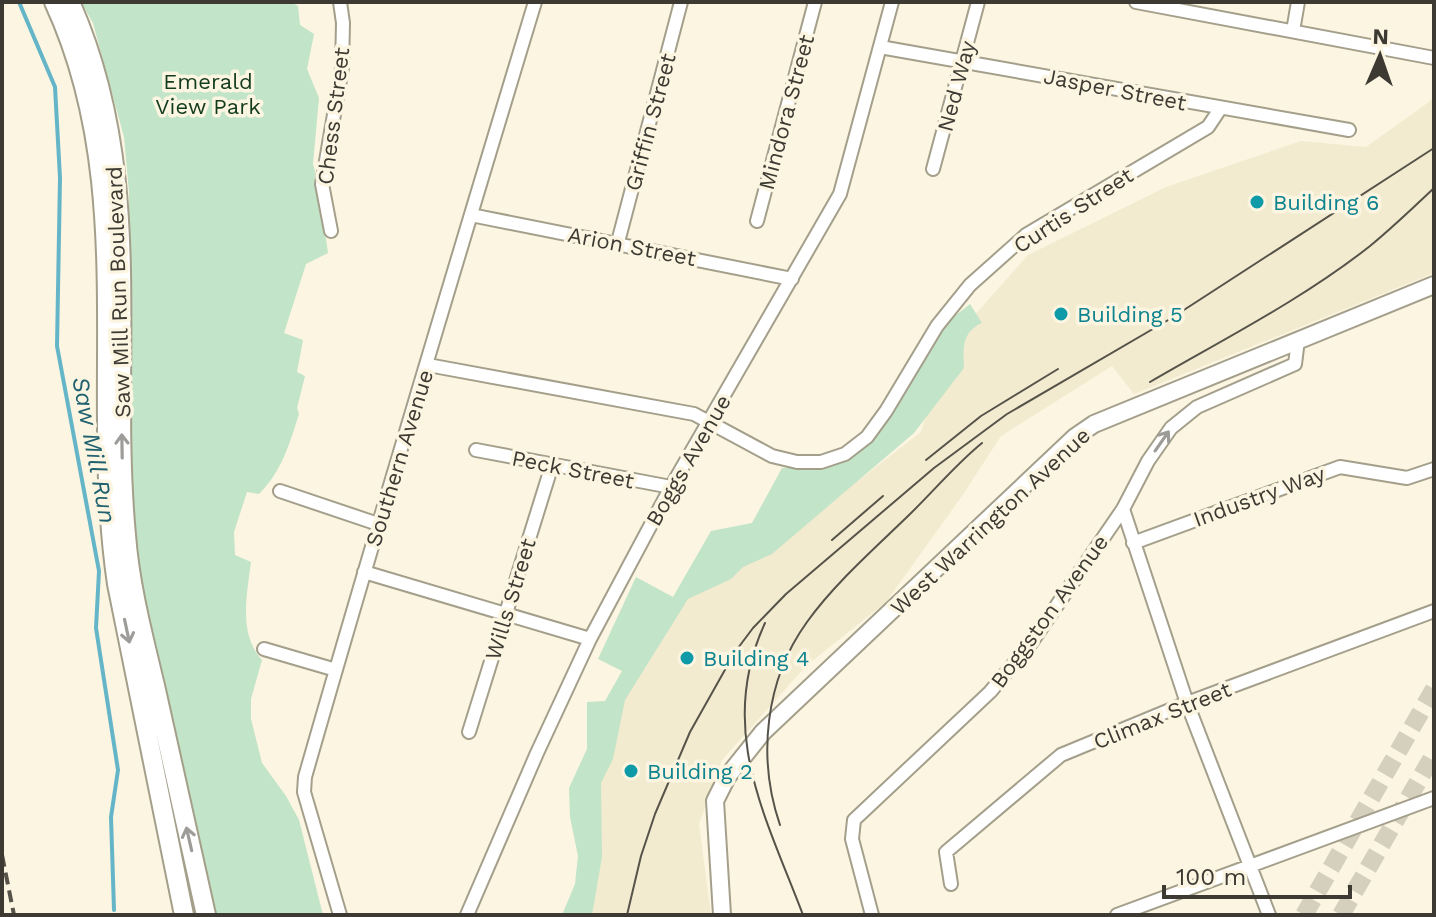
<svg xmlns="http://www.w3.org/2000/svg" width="1436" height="917" font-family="'Work Sans',sans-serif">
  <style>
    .built { fill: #f3ebcf }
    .green { fill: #c2e4c8 }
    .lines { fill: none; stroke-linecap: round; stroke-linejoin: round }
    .stream { stroke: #65b5c8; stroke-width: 4 }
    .highway-tunnel { stroke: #d5d0be; stroke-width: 18; stroke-dasharray: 18 9; stroke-linecap: butt }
    .minor-casing { stroke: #a49f8b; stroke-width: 16 }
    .major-casing { stroke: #a49f8b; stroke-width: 20 }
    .highway-casing { stroke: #a49f8b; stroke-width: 22 }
    .minor { stroke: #fff; stroke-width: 12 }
    .major { stroke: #fff; stroke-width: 16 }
    .highway { stroke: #fff; stroke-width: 18 }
    .tram { stroke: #56534a; stroke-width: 2 }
    .rail { stroke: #56534a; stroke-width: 4; stroke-dasharray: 12 6; stroke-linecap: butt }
    .oneway { stroke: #9e9c98 }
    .culture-dot { fill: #0f9aa8; stroke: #fbf5e1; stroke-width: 3 }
    .labels { text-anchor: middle; stroke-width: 7; stroke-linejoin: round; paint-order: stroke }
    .park-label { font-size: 22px; fill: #133b1e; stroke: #fbf5e1 }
    .street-label { font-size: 22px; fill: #3c3a32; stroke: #fbf5e1 }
    .culture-label { font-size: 22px; fill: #0d838f; stroke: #fbf5e1; text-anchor: start }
    .water-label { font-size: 24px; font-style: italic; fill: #20616f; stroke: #fbf5e1 }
  </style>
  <rect width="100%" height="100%" fill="#fbf5e1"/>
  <path class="built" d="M1434 96V273L1134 394 1112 366 1001 436 962 496 886 602 806 666 722 760 699 824 711 915H590L587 807 607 704 675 601 779 542 921 432 947 346 1028 255 1166 187 1301 141 1366 147 1429 102Z"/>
  <path class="green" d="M81 2H291L298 6 300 25 314 34 307 69 319 98 313 164 318 182 328 253 306 264 284 333 303 340 297 372 305 376 297 408 299 414C289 445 282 471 259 494L247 492 234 532 235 555 251 562C247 594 238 634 262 660L251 699V719L262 763 286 796 299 820 323 915H211L141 590 129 506V192L124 137 93 23Z
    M970 304 982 323C962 332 963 348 964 368L914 433 772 554 743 567 731 579 688 599 625 700 613 759 601 783 602 857 592 915H562L575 884 578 856 570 817 569 788 587 749V702L605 701 622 671 598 659 636 577 673 597 711 531 752 523 782 468C802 468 825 469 843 461 884 444 915 364 942 329 950 319 960 312 970 304Z"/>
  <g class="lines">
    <path class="stream" d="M19 2 55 87 60 178 57 346 99 571 96 628 118 770 111 817 114 910"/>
    <path class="highway-tunnel" d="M1304 915 1434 689
      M1341 915 1434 754"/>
    <defs>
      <path id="minor" d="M1136 2 1434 58
        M1293 31 1298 2
        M880 47 1349 130
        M933 169 978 2
        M471 215 792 279
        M757 221 815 2
        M331 231 322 184 342 68 343 23 340 2
        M618 242 681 2
        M428 365 694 414 772 456 797 462H821L845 454 867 437 886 411 937 326 970 285 1026 235 1208 127 1220 109
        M476 450 671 487
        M280 491 378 524
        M1123 509 1187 703 1269 915
        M1133 543 1340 467 1407 478 1434 469
        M364 572 590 639
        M264 649 336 670
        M469 732 552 465
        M951 884 946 852 1061 755 1187 703 1434 611
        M340 915 304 792 305 777C379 518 457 260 535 2
        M467 915 537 753 590 639 671 487 840 194 892 2
        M872 915 852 839 854 820 990 692 1029 646 1123 509 1148 461 1171 428 1197 407 1295 364 1298 340
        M1117 915 1434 798"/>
      <path id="major" d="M722 915 715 801 727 777 763 732 1075 437 1094 424 1434 285"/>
      <path id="highway" d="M54 2C140 187 88 389 117 584L184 915
        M70 2C148 176 109 353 126 535 130 588 144 639 156 690 172 765 189 840 206 915"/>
    </defs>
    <use href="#minor" class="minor-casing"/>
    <use href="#major" class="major-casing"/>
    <use href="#highway" class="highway-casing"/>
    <use href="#minor" class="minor"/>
    <use href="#major" class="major"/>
    <use href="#highway" class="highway"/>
    <path class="tram" d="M1150 382C1224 339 1303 299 1370 246 1392 228 1413 208 1434 188
      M926 460 981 416 1058 369
      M832 540 883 496
      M765 623C716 729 766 817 803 915
      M780 825C757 758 765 680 807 622 834 584 875 548 908 516 933 492 955 465 982 443
      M627 915 641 856 655 814 690 732 735 652 753 628 786 594 934 468 1007 414 1170 319 1434 148"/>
    <path class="rail" d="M2 855 14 915"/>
  </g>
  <defs><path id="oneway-shaft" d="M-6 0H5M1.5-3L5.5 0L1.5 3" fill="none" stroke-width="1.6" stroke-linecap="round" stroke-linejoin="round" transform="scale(2)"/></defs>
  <g class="oneway">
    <use href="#oneway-shaft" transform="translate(1162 441) rotate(-55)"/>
    <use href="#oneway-shaft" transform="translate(122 446) rotate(-91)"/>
    <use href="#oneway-shaft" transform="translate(127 631) rotate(78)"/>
    <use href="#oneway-shaft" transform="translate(189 839) rotate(-103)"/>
  </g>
  <g class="culture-dot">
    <circle cx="1257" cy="202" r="8"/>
    <circle cx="1061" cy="314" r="8"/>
    <circle cx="687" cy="658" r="8"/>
    <circle cx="631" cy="771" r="8"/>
  </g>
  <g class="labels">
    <g class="park-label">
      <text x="208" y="89">Emerald<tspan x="208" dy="25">View Park</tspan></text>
    </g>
    <g class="street-label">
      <text transform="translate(956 86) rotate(-75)" y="8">Ned Way</text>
      <text transform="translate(1115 89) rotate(11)" y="8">Jasper Street</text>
      <text transform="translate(786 112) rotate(-75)" y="8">Mindora Street</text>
      <text transform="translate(333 116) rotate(-83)" y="8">Chess Street</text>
      <text transform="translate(650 122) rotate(-75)" y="8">Griffin Street</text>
      <text transform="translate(1073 210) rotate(-33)" y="8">Curtis Street</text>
      <text transform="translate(632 246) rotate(11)" y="8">Arion Street</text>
      <text transform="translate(118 292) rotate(-92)" y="8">Saw Mill Run Boulevard</text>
      <text transform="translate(399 458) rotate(-73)" y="8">Southern Avenue</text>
      <text transform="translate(688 460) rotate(-60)" y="8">Boggs Avenue</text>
      <text transform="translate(573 469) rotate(11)" y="8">Peck Street</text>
      <text transform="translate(1259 496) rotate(-20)" y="8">Industry Way</text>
      <text transform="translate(990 521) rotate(-43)" y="8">West Warrington Avenue</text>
      <text transform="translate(510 599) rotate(-73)" y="8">Wills Street</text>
      <text transform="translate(1049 611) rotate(-54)" y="8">Boggston Avenue</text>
      <text transform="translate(1162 715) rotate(-22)" y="8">Climax Street</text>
    </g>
    <g class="culture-label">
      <text x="1273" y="210">Building 6</text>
      <text x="1077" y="322">Building 5</text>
      <text x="703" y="666">Building 4</text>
      <text x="647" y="779">Building 2</text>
    </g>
    <g class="water-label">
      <text transform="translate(94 450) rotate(79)" y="8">Saw Mill Run</text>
    </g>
  </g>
  <rect width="1436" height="917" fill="none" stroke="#3c3a32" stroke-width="8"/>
  <g transform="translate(1380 56) rotate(2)" stroke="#fbf5e1" stroke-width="6" paint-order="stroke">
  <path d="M0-6L14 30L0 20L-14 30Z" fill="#3c3a32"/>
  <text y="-12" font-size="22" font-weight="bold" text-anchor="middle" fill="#3c3a32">N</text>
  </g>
  <path d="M1164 885v12h186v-12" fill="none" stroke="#3c3a32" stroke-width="4"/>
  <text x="1176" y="885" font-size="24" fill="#3c3a32" stroke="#fbf5e1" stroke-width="6" paint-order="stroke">100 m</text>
</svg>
